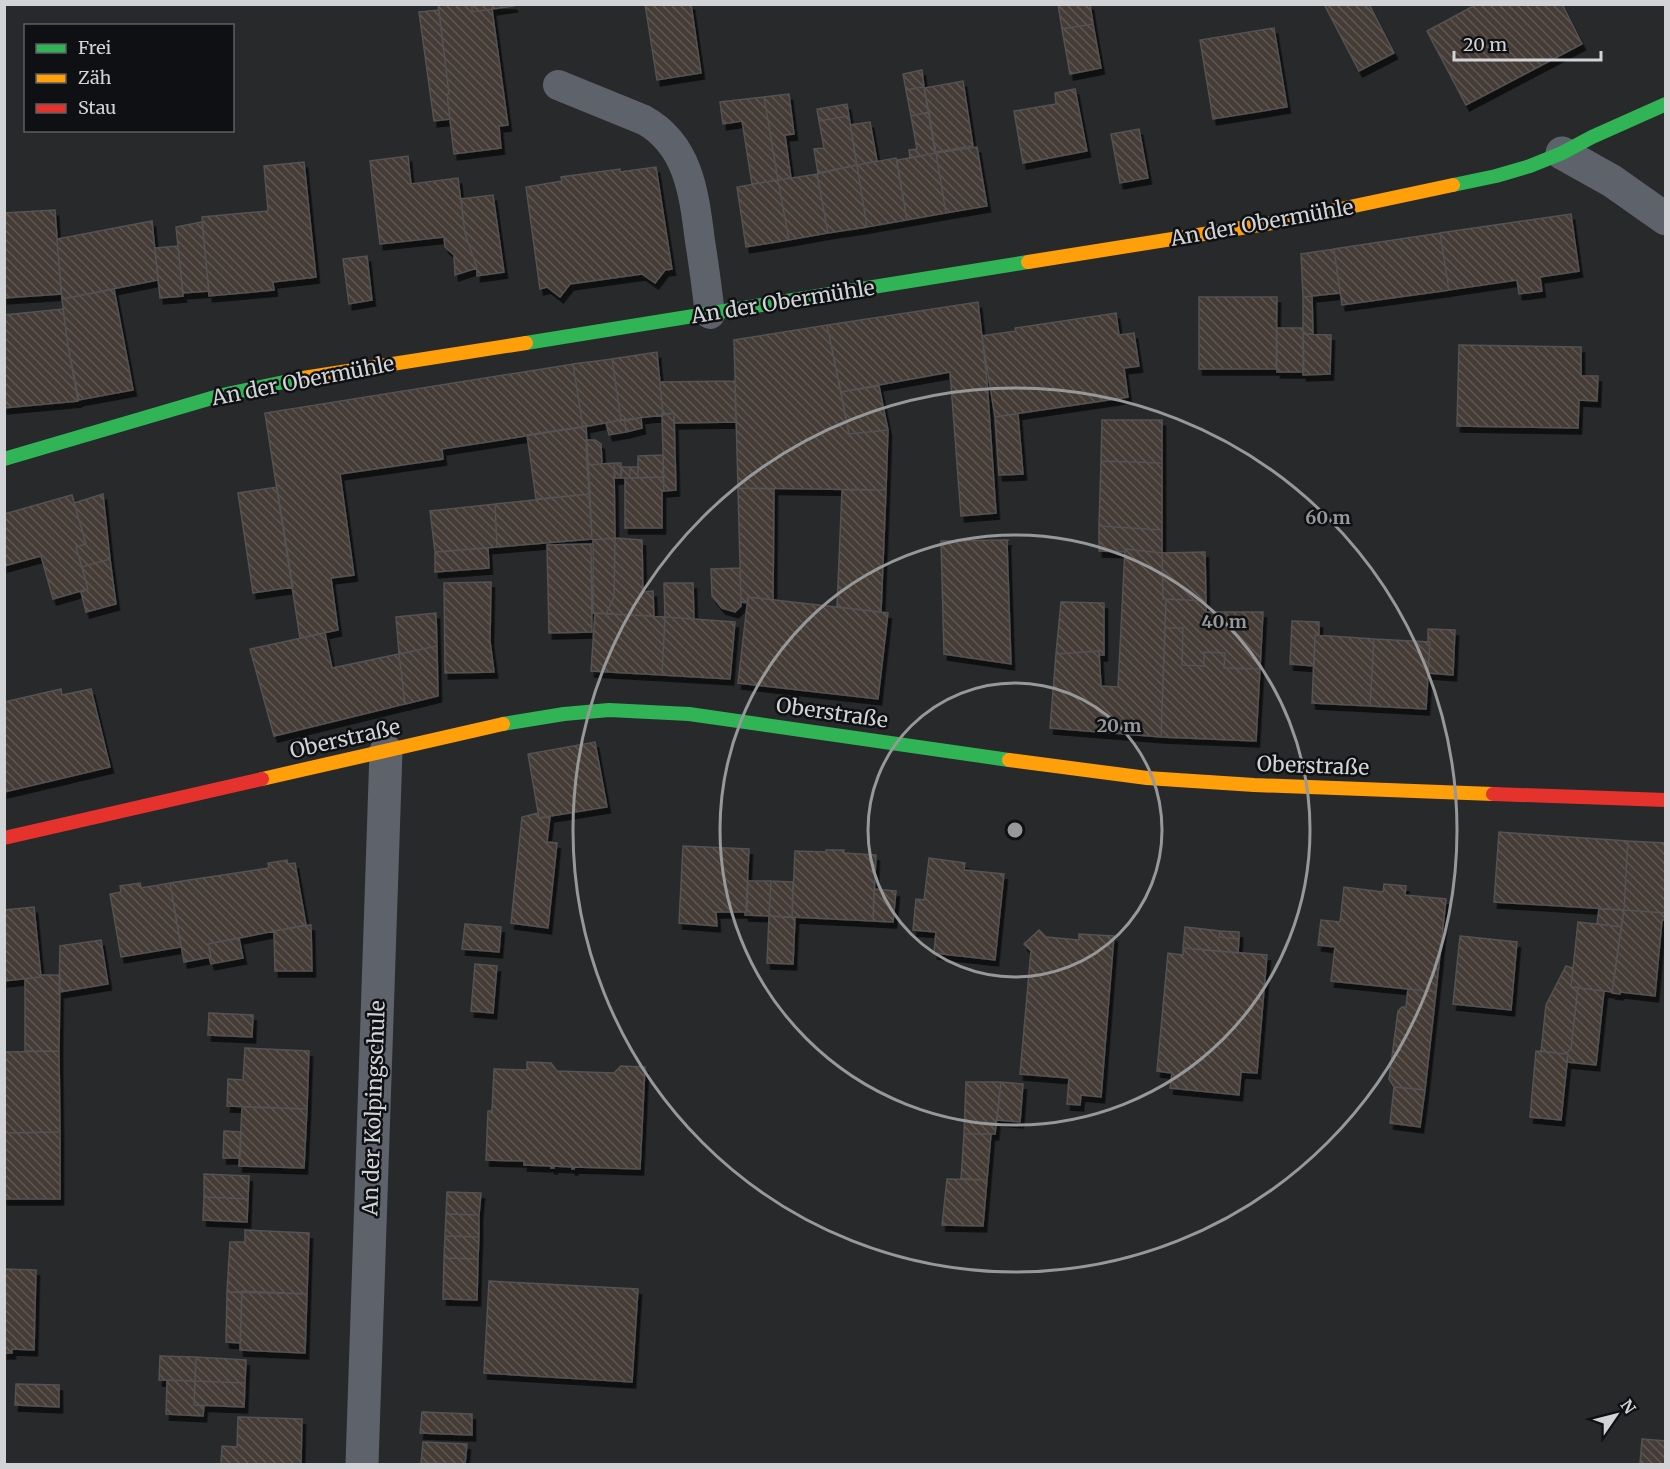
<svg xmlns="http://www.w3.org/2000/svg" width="1670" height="1469" font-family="Merriweather,serif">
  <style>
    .building { fill: url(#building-back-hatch); stroke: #535253; stroke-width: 1.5; filter: url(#shadow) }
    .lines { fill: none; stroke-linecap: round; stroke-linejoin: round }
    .lane { stroke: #5e636b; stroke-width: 30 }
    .street { stroke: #5e636b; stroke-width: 33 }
    .fast { stroke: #30b455; stroke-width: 14 }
    .slow { stroke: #ff9f0a; stroke-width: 14 }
    .jam { stroke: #e5322d; stroke-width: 14 }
    .ring { fill: none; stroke: #96989a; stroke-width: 3 }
    .labels { text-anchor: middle; stroke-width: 5; stroke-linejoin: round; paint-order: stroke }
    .street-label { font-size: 21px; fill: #d1d3d6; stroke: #0f1013 }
    .centre { fill: #96989a; stroke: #0f1013; stroke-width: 3 }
    .ring-label { font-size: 18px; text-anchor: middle; font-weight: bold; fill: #96989a; stroke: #0f1013; stroke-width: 5; stroke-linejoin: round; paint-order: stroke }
  </style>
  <defs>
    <pattern id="building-back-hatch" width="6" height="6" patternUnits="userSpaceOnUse" patternTransform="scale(1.5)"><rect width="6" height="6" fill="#443c36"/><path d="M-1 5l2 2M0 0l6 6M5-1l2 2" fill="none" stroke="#5e5752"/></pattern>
    <filter id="shadow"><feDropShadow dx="3.5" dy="6" stdDeviation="0" flood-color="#0009"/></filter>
  </defs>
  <rect width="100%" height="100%" fill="#27292b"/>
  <path class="building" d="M438 4H472V12L492 9 508 125 499 126 501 148 454 154 447 94H449Z
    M472 4H513L514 6 472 12Z
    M645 4H691L701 73 657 80Z
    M1058 4H1090L1093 24 1062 29Z
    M1324 4H1369L1394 53 1359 71Z
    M1477 4H1562L1582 44 1466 105 1427 31Z
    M439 10 449 94H447L450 119 434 121 419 12Z
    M1093 24 1101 68 1070 74 1062 29Z
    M1274 28 1287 107 1213 119 1200 40Z
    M922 70 924 87 906 90 903 74Z
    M963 81 973 146 935 152 924 88Z
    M924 87 929 112 911 116 906 90Z
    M1075 89 1087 151 1023 163 1014 111 1056 104 1055 93Z
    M789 94 794 134 785 135 791 178 778 180 764 97Z
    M764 97 778 180 752 184 742 121 723 124 720 102Z
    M847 104 849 116 819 121 817 109Z
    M929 112 936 153 910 158 909 150 917 149 911 116Z
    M849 116 857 165 818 173 814 149 824 148 819 121Z
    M870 122 877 161 857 165 850 125Z
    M1139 129 1148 178 1120 183 1111 134Z
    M977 147 987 206 946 213 936 153Z
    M936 153 946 213 907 220 897 160Z
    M408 156 411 184 458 178 465 233 477 268 455 275 454 255 445 247 444 237 380 244 370 161Z
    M896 158 907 220 867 227 857 165Z
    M304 162 316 277 273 282 274 290 209 296 202 217 268 211 264 166Z
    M857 165 867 227 828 233 817 174Z
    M656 167 672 269 665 270 655 283 642 274 570 284 560 297 547 287 540 289 526 187 562 181 561 177 620 169V172Z
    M817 174 828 233 789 240 778 180Z
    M778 180 789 240 746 247 737 187Z
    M493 195 504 272 477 276V268L465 233 461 199Z
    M55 210 61 294 4 298V213Z
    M1571 214 1579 271 1540 277 1542 291 1519 294 1517 280 1449 290 1440 233Z
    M152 221 158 280 62 299 57 239Z
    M202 222 209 291 183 293 176 227Z
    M1440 233 1449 290 1342 305 1334 249Z
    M178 246 183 296 160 298 155 248Z
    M1334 249 1340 293 1303 297 1301 254Z
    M367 256 372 300 349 304 343 259Z
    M114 289 133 390 79 400 68 346 62 299Z
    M1312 296 1313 334H1303V297Z
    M1199 297H1277L1276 369H1199Z
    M978 302 987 380 996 513 961 516 950 372 841 392 827 325Z
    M63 309 68 346 78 401 4 408V315Z
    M1116 313 1119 335 1134 333 1139 366 1124 368 1128 397 995 417 982 336 1016 331 1015 328Z
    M827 325 849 434 888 430 886 490 738 488 734 340Z
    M1277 328H1303L1304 372H1277Z
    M1303 334 1331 335 1330 374 1303 375Z
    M1459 345 1581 347V376H1598L1597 401 1579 400 1578 428 1457 426Z
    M657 352 663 415 621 420 612 359Z
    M612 359 621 420 583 427 573 364Z
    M573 364 583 427 442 449 443 459 340 474 354 575 331 578 338 630 300 638 265 413Z
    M735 381 736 422 674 423V413L663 415 660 382Z
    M879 386 888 430 849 434 841 392Z
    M674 413 676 490 664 491 662 414Z
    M1018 414 1023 474 999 475 995 417Z
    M641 418 642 428 626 432 625 421Z
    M621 420 625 421 626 432 609 435 606 423Z
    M1102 420H1162V463L1101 461Z
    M586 426 590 494 536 499 527 435Z
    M586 440H595L601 444 602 464 587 465Z
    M663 455V477L638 478V456Z
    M1101 461 1162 463V530L1099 526Z
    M614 463H621V478H615Z
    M614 463 615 538 593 540 592 539 587 465Z
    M622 467H630V478H621Z
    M630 467H638V478H630Z
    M663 477 664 491H662V528H625V478Z
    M277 487 293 587 253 593 238 493Z
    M738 488 774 489 773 600 748 597V603L741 602Z
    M842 490H886L881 612 837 607Z
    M103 494 110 559 82 567 76 547 86 544 74 503Z
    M590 494 592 539 497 547 495 504Z
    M72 495 86 544 76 547 88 589 53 599 41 556 4 566V514Z
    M495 504 497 547 435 552 430 511Z
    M1099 526 1162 530V553L1125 549V552L1099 551Z
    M615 538 614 597 606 614 593 613V540Z
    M615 538 642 540 643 592 653 591 654 616 606 614 614 597Z
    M1008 540 1007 542 1011 664 944 654 941 541Z
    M591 544 592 632 549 633 547 545Z
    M488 548 489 568 435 572V552Z
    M1125 549 1162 553 1163 599H1166L1161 737 1050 728 1056 654 1099 651 1101 686 1118 687Z
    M1205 552 1206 601 1163 599 1162 553Z
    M110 559 116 604 86 612 81 592 88 589 82 567Z
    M740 568 741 606 735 612 722 608 712 596 711 569Z
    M491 582 490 641 494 672 445 673 444 583Z
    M664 583H693L694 619 665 617Z
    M748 597 888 613 878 699 738 683Z
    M1166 599 1206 601V599V612H1263L1260 669 1224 668 1225 653 1204 652V666L1182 665 1183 628H1165Z
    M1061 602 1104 603V655H1099V651L1056 654Z
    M436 613 437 646 399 654 396 617Z
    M595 613 665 617 662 675 591 671Z
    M665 617 735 622 730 679 662 675Z
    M1292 621 1319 622V635H1315L1314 666 1290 664Z
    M1165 628H1183L1182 665 1204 666V652L1225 653 1224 668 1260 669 1256 741 1161 737Z
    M1428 629 1455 630 1453 675 1428 673 1430 642H1428Z
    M325 633 332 668 399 654 405 704 274 736 250 649Z
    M1315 635 1374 639 1370 706 1312 703Z
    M1374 639 1430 642 1426 709 1370 706Z
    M437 646 438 696 405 704 399 654Z
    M61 689 62 695 91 689 110 767 4 792V702Z
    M595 742 607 807 539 818 528 754Z
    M538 813 539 818 550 817 547 842 557 843 548 928 511 923 522 817Z
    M1499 832 1628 841 1624 910 1494 902Z
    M1628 841 1666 843V913L1624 910Z
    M683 846 749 849 746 912H716L717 926 679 923Z
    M826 850H844V853L876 855 873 921 792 917 795 851 826 852Z
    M929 858 965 863 964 870 1004 874 995 960 934 953 936 932 913 930 916 899 924 900Z
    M287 860 288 864 295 863 306 925 208 944 211 957 184 962 170 883 269 868 268 863Z
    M748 881H771L769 916 745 915V912H747Z
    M771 881 793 882 792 917 769 916Z
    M140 883 141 888 170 883 181 947 121 957 110 894 121 892 120 886Z
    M1384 884 1406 886 1405 895 1446 899 1436 992 1331 981 1335 947 1318 945 1321 920 1340 922 1344 887 1383 892Z
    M874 889 896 891 893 922 873 921Z
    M34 907 41 977 4 981V910Z
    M1599 909 1624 910 1621 927 1597 924Z
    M1624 910 1666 913V920H1662L1655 996 1620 992V994L1612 993Z
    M769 916 795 918 793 964 767 963Z
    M1578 922 1621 927 1612 992 1571 987Z
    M465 924 501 927 499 952 462 949Z
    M311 925 312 971H275L274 931Z
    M1185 927 1220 931 1219 937 1239 939 1238 953 1183 948Z
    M1039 930 1046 937 1079 940V934L1114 936 1101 1097 1081 1095 1080 1105 1067 1104 1069 1078 1020 1074 1031 951 1024 944Z
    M1220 931 1239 932V939L1219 937Z
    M1460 936 1517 942 1511 1010 1453 1004Z
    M239 938 243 958 211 964 209 957H211L208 944Z
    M101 940 108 984 59 992 60 946Z
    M1183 948 1267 955 1257 1073 1241 1072 1239 1095 1170 1088 1172 1073 1157 1071 1168 953 1183 955Z
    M475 964 497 966 493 1013 471 1011Z
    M1566 966 1573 968 1571 987H1578L1571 1048 1566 1054 1541 1051 1546 1005Z
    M41 975H60L59 1051H25V979L41 977Z
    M1578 988 1604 991 1596 1065 1567 1062 1568 1054H1566L1571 1048Z
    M1408 989 1436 992 1425 1090 1394 1087 1389 1079 1398 1011 1402 1007H1406Z
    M209 1013 253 1015 252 1037 208 1035Z
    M245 1048 309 1051 307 1109 227 1106 228 1079 243 1080Z
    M59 1051 60 1132 4 1133V1052Z
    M1536 1051 1568 1054 1561 1120 1530 1117Z
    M527 1062 551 1063 557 1071 614 1073 621 1066 645 1067 640 1169 575 1167 574 1169H572V1167L553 1166 554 1168H551V1166L524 1165V1161L486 1160 488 1111H492L494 1069 527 1070Z
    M966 1082H1001L995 1134H964Z
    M1001 1082 1023 1084 1020 1122 997 1120Z
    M1394 1087 1425 1090 1420 1127 1390 1123Z
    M242 1107 307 1109 304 1168 239 1166Z
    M224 1131 241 1132 240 1158H223Z
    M60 1132V1199H4V1133Z
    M964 1134H991L987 1180 961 1179Z
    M204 1174 249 1176 248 1199 204 1197Z
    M947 1179 987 1180 983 1226 942 1225Z
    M447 1192 481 1193 479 1215 446 1214Z
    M204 1197 248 1199 247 1222 203 1220Z
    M446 1214 479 1215V1237L445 1236Z
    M245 1230 309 1233 307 1294 227 1292 230 1242H245Z
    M445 1236 479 1237 478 1259 444 1258Z
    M444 1258 478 1259 477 1300 443 1299Z
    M4 1269 36 1270 34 1350 12 1349V1353H4Z
    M489 1281 638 1289 632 1382 484 1373Z
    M242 1291 307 1294 305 1353 240 1350Z
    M227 1292H242L240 1343 226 1342Z
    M160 1356 196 1357 195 1381 159 1380Z
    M196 1357 246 1360 245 1383 195 1381Z
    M167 1380 195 1381 194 1405 204 1406 203 1416 166 1414Z
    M195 1381 245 1383 244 1407 194 1405Z
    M16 1384 59 1385V1407L15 1405Z
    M422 1412 472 1414V1435L420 1433Z
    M238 1417 302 1419 301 1464H221L222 1446 237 1447Z
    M1642 1439 1666 1441V1464H1640Z
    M423 1442 467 1444 465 1464 421 1463Z"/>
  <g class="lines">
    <path class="lane" d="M558 85 644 120C689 145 694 194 700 241 704 265 707 290 710 314"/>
    <path class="street" d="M1562 153 1612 181 1666 219
      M362 1464 386 751"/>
    <path class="fast" d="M1453 185 1496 176 1530 166 1562 153 1592 137 1666 104
      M526 343 1028 262
      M4 459 222 395 303 378
      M503 724 564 714 609 710 689 714 1009 760"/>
    <path class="slow" d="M1028 262 1279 222 1453 185
      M303 378 526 343
      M1009 760 1147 778 1254 785 1493 794
      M262 779 503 724"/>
    <path class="jam" d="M1493 794 1666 800
      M4 838 262 779"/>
  </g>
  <g class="ring">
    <circle cx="1015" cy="830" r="147"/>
    <circle cx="1015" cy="830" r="295"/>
    <circle cx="1015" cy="830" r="442"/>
  </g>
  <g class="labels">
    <g class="street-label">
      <text transform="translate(1262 223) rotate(-10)" y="7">An der Obermühle</text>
      <text transform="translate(783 302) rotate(-9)" y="7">An der Obermühle</text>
      <text transform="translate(303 381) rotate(-11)" y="7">An der Obermühle</text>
      <text transform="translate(832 713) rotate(8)" y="7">Oberstraße</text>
      <text transform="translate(345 739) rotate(-13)" y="7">Oberstraße</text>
      <text transform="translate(1313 766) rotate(2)" y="7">Oberstraße</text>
      <text transform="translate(374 1108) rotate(-88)" y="7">An der Kolpingschule</text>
    </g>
  </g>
  <circle cx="1015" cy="830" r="9" class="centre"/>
  <g class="ring-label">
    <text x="1328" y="524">60 m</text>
    <text x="1224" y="628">40 m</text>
    <text x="1119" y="732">20 m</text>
  </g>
  <rect width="1670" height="1469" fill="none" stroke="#d1d3d6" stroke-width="12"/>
  <rect x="24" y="24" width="210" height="108" fill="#0f1013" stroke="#5d5e61" stroke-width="1.5"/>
  <rect x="36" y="44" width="30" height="9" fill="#30b455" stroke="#5d5e61" stroke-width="1.5"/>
  <text x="78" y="54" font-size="18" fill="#d1d3d6">Frei</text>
  <rect x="36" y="74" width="30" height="9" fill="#ff9f0a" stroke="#5d5e61" stroke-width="1.5"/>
  <text x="78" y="84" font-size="18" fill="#d1d3d6">Zäh</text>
  <rect x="36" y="104" width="30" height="9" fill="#e5322d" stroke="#5d5e61" stroke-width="1.5"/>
  <text x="78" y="114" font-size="18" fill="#d1d3d6">Stau</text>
  <g transform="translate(1616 1415) rotate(55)" stroke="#0f1013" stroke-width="4.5" paint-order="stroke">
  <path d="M0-4.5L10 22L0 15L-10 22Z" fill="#d1d3d6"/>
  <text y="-9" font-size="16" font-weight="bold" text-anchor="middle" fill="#d1d3d6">N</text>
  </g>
  <path d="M1454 51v9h147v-9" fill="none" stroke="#d1d3d6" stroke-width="3"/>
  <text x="1463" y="51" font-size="18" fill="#d1d3d6" stroke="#0f1013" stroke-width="4.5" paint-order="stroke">20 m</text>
</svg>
